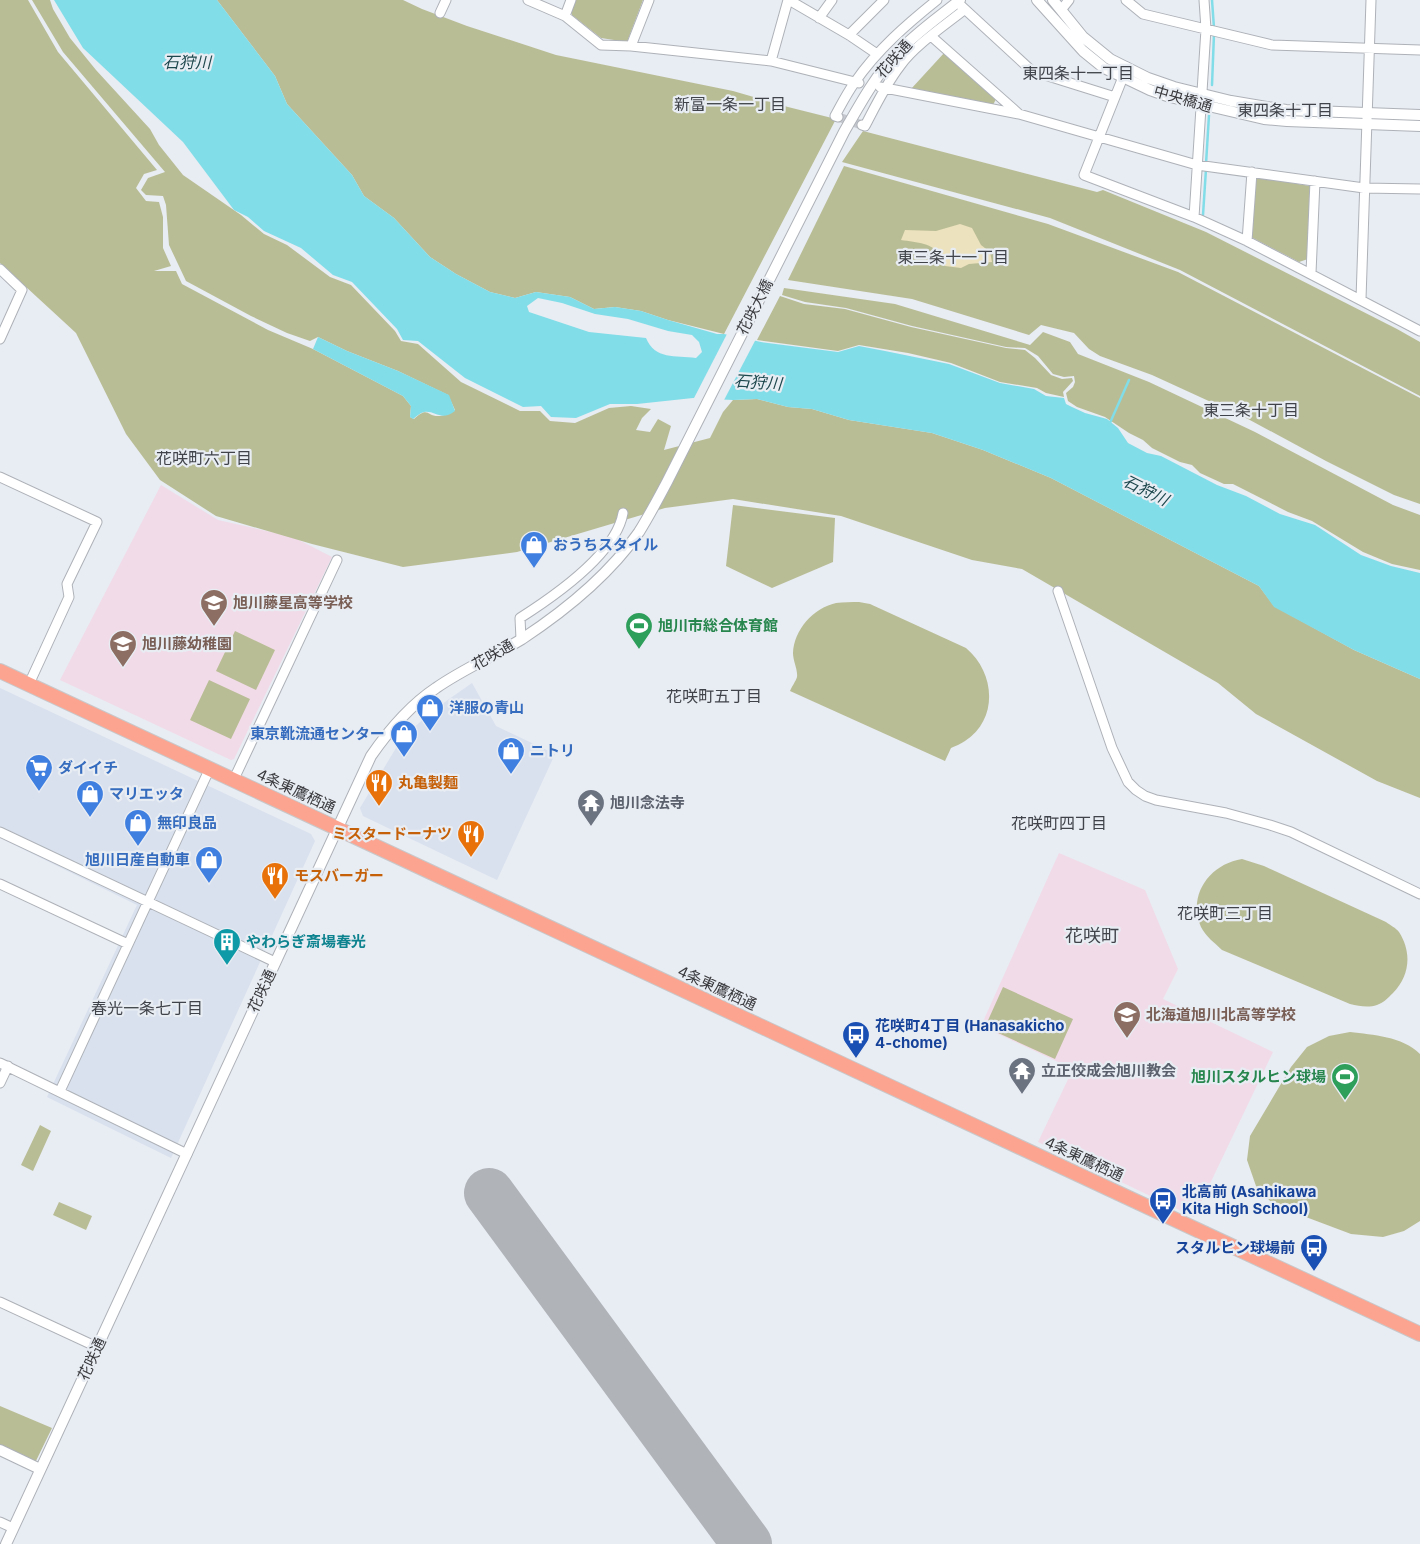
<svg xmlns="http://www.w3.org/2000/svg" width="1420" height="1544" font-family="Inter,'Noto Sans JP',sans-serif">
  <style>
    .built { fill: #d9e1ee }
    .education { fill: #f1dbe8 }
    .green { fill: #b9bd95 }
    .sand { fill: #ece2bd }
    .water { fill: #81dde8; fill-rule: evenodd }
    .pier { fill: #e8ecf3 }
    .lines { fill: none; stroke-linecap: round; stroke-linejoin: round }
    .stream { stroke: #81dde8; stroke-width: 2.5 }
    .runway { stroke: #b0b4b9; stroke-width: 50 }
    .minor-tunnel { stroke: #c5c8cf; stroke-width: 9; stroke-dasharray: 9 4.5; stroke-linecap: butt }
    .minor-casing { stroke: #aeb2b8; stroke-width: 11 }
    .tertiary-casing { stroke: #aeb2b8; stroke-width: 12 }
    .trunk-casing { stroke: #c8c8c9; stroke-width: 16 }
    .minor { stroke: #fff; stroke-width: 9 }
    .tertiary { stroke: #fff; stroke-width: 10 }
    .trunk { stroke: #fca490; stroke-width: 14 }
    .labels { text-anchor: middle; stroke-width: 4.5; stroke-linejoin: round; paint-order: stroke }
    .street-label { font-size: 15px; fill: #393a3d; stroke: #e8ecf3 }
    .shop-label { font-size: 15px; font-weight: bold; fill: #366cbe; stroke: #e8ecf3; text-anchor: start }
    .education-label { font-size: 15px; font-weight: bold; fill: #785e54; stroke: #e8ecf3; text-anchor: start }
    .leisure-label { font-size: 15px; font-weight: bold; fill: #27864d; stroke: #e8ecf3; text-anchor: start }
    .food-label { font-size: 15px; font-weight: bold; fill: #c56008; stroke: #e8ecf3; text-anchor: start }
    .worship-label { font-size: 15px; font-weight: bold; fill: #5b616d; stroke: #e8ecf3; text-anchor: start }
    .culture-label { font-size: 15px; font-weight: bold; fill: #0d838f; stroke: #e8ecf3; text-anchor: start }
    .transit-label { font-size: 15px; font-weight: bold; fill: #164399; stroke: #e8ecf3; text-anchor: start }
    .water-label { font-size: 16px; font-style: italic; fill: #1d484d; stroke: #e8ecf3 }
    .neighbourhood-label { font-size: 16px; fill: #40444a; stroke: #e8ecf3 }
    .quarter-label { font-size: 18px; fill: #40444a; stroke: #e8ecf3 }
  </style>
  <rect width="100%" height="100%" fill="#e8ecf3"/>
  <path class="built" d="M472 683 496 726 555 754 497 880 363 816 360 808 402 738 435 709Z
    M0 688 311 834 315 841 171 1158 47 1097 137 905 0 838Z"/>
  <path class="education" d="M161 485 218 520 293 537 332 557 234 759 231 760 60 680Z
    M1059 853 1145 890 1178 969 1163 999 1273 1052 1194 1217 1038 1142 1073 1069 981 1026Z"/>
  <path class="green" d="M0 0H28L58 52 157 170 144 174 136 188 146 201 159 202 163 217V248L171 266 154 271H176L182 284 268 330 313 349 403 396 411 406 410 417 414 419C429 405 426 417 440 416 444 416 451 412 455 410L448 395 398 371 347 351 318 337 310 341 287 333 251 316 186 281 169 245 166 205 163 196 146 195 141 190 148 178 165 172 63 52 32 0H50L53 9 70 38 96 70 150 129 159 145 183 175 241 215 264 234 287 245 330 277 351 285 395 331 401 341 418 344 461 382 520 411H540L550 421 575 423 609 408 631 406 651 409 642 418 636 430 650 432 658 419 671 426 664 450 710 438 723 412 733 400 757 399 788 407 812 409 849 420 932 433 983 450 1051 478 1259 586 1274 606 1354 650 1420 679V798L1377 781 1256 714 1218 683 1022 569 972 560 841 516 733 499 665 508 517 552 403 567 312 544 216 516 160 480 126 434 76 333 0 263Z
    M217 0H403L422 9 467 26 556 55 733 91 788 107 836 119 724 334 668 320 641 311 615 307 594 309 570 297 536 292 515 298 490 292 456 274 430 257 394 218 364 196 352 175 287 104 275 76Z
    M575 0H643L627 42 601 38 572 15 571 11Z
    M945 52 996 99 993 105 911 89Z
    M863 131 1097 192 1103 190 1206 232 1397 329 1420 342V396L1180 270 1050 218 842 162Z
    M844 166 1048 224 1178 272 1420 398V504L1394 495 1326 461 1248 419 1152 375 1100 356 1089 349 1074 333 1041 325 1029 335 912 299 788 280Z
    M1256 177 1310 186 1308 259 1299 262 1251 237Z
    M784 288 895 304 1030 345 1043 332 1070 342 1078 354 1149 382 1255 432 1393 505 1420 515V570L1392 564 1363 552 1312 521 1288 512 1233 484H1224L1200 473 1192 465 1180 462 1152 448 1143 440 1129 433 1105 417 1077 407 1068 401 1066 393 1073 387 1075 382 1074 376 1064 377 1053 374 1038 356 1025 348 1006 347 912 326 846 308 805 302 782 295Z
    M780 296 804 304 845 309 911 327 1006 348 1025 350 1035 358 1051 375 1062 379 1072 378 1073 381 1063 392 1064 397 1046 393 1037 388 1000 382 951 363 908 353 859 345 838 351 757 340Z
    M733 505 835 518 833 562 772 588 726 566Z
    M859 602 870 604 966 648C995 672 999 719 965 741 961 744 955 746 951 748L945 761 790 691C792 686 796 681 797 677 798 670 793 661 793 653 794 630 813 608 836 603 843 602 852 602 859 602Z
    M235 631 275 650 256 690 216 671Z
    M209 680 250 699 231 739 190 720Z
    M1242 859 1264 866 1386 922C1390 925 1396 928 1399 932 1412 952 1410 976 1393 993 1388 998 1383 1003 1377 1005 1368 1008 1359 1006 1350 1004L1222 950C1215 943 1206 937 1201 927 1187 895 1210 864 1242 859Z
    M1003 987 1073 1019 1055 1059 985 1027Z
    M1350 1032C1373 1035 1402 1036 1420 1054V1221L1404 1231 1383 1237 1351 1234 1274 1205 1256 1186 1247 1160 1250 1136 1291 1067 1307 1047 1329 1036Z
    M40 1125 51 1131 33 1171 21 1165Z
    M59 1202 92 1216 86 1230 53 1215Z
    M0 1406 52 1428 34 1465 0 1450Z"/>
  <path class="sand" d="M960 224 972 228 981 245 990 252 992 262 969 264 961 268 945 266C939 243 921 243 901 240L905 230 936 231Z"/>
  <path class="water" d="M54 0H217L275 76 287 104 352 175 364 196 394 218 430 257 456 274 490 292 515 298 536 292 570 297 594 309 615 307 641 311 668 320 717 334H724L761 342 838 352 859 346 885 351 949 364 1000 383 1034 389 1046 396 1064 398 1066 404 1072 407 1085 413 1107 419 1118 428 1128 443 1147 453 1161 456 1217 485 1246 496 1280 514 1315 525 1361 555 1391 566 1420 573V679L1354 650 1274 607 1259 586 1051 478 983 450 932 433 849 420 812 409 788 407 757 399 733 400 693 398 637 404H610L576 418 551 417 541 406 523 407 465 378 418 341 403 340 397 329 352 282 333 275 301 248 264 231 248 217 234 210 183 142 83 48ZM538 298 562 303 595 314 628 319 668 331 692 335 699 342 702 352 696 358C675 355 655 360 646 338L589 332 529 312 527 306Z
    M318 337 347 351 398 371 449 395 455 411C441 422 435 410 424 412 420 413 417 416 413 419L410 417 411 406 403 396 313 349Z"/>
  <path class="pier" d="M728 332 756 339 723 402 693 400Z"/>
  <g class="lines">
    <path class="stream" d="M1212 0 1214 28
      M1212 85 1214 34
      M1206 164 1209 115
      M1203 215 1206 169
      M1109 425 1129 380"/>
    <path class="runway" d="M489 1193 747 1544"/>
    <path class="minor-tunnel" d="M838 117 862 125"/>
    <defs>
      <path id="minor" d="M528 0 565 16 601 45 631 46 771 61 859 83
        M789 0 849 35 877 54
        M1126 0 1143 14 1272 45 1420 50
        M957 2 1032 71 1115 97
        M1061 10 1069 0
        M440 13 446 0
        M565 16 571 0
        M819 18 832 0
        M849 35 884 0
        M931 36 1019 114
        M631 46 649 0
        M771 61 788 0
        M1127 67 1084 175 1194 217 1247 241 1420 331
        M880 87 1019 114 1197 165 1364 188 1420 189
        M838 117 835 116C841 105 847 93 855 82 877 50 907 24 937 0
        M862 125 865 126C876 105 886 84 900 66 914 46 945 25 964 10
        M1194 217 1206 29 1204 0
        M1247 241 1252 172
        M0 269 22 290 0 339
        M1311 273 1315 181
        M1361 299 1371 0
        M0 477 97 522 67 584 69 597 29 684
        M1058 591 1112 748 1128 782 1136 790 1145 796 1156 800 1226 813 1270 825 1291 832 1420 894
        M521 639 520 618C553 597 616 554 623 513
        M234 779 337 560
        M0 832 275 962
        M0 884 128 944
        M0 1063 187 1154
        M0 1083 8 1066
        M60 1091 210 768
        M0 1302 97 1347
        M0 1522 13 1528"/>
      <path id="tertiary" d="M1037 0 1083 51 1104 68 1150 90 1170 97 1264 119 1287 121 1420 126
        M1053 0 1083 37 1110 59 1148 78 1174 87 1231 101 1286 110 1420 115
        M0 1450 40 1469
        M6 1544 371 756C389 730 409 706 436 688 463 669 494 656 522 639 566 610 609 575 639 532 649 516 658 499 667 482L844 132C860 104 875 76 898 52 917 32 939 17 960 0"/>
      <path id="trunk" d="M0 671 1420 1334"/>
    </defs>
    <use href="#minor" class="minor-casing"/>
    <use href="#tertiary" class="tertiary-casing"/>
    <use href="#trunk" class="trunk-casing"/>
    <use href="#minor" class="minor"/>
    <use href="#tertiary" class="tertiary"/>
    <use href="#trunk" class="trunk"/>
  </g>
  <defs>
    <symbol id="shop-pin" viewBox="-11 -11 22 30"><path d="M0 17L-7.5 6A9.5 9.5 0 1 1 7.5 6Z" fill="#3f7fe0" stroke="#e8ecf3"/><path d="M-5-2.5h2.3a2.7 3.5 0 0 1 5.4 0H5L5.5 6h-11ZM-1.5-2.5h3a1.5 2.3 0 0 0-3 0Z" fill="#fff"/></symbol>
    <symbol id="school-pin" viewBox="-11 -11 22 30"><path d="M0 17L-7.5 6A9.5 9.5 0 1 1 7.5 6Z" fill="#8d6e63" stroke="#e8ecf3"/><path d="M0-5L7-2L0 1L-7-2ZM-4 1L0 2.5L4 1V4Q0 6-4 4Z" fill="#fff"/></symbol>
    <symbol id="stadium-pin" viewBox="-11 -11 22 30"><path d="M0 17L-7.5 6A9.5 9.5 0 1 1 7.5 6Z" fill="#2e9e5b" stroke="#e8ecf3"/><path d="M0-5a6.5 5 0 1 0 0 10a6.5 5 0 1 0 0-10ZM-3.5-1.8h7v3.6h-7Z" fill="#fff"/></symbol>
    <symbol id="supermarket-pin" viewBox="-11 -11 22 30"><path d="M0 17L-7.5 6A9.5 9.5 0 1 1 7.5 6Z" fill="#3f7fe0" stroke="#e8ecf3"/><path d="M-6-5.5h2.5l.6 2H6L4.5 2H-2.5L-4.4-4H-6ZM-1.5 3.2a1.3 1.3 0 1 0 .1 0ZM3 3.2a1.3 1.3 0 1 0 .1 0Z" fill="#fff"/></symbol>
    <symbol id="restaurant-pin" viewBox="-11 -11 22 30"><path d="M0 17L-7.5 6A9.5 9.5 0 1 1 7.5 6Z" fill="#e8710a" stroke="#e8ecf3"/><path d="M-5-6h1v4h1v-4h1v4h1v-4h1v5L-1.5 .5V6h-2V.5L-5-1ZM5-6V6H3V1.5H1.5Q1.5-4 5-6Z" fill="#fff"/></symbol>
    <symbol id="temple-pin" viewBox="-11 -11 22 30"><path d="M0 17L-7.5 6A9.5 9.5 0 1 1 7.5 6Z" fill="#6b7280" stroke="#e8ecf3"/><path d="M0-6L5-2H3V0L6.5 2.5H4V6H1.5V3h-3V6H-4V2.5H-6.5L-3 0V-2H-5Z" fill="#fff"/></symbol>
    <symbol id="building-pin" viewBox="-11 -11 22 30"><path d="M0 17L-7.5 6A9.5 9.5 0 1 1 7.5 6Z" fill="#0f9aa8" stroke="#e8ecf3"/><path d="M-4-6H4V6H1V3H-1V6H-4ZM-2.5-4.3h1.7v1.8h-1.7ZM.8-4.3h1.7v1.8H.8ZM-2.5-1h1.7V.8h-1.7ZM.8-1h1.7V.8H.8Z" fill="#fff"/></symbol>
    <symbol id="bus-pin" viewBox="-11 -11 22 30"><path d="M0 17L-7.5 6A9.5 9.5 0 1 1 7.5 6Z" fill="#1a4fb4" stroke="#e8ecf3"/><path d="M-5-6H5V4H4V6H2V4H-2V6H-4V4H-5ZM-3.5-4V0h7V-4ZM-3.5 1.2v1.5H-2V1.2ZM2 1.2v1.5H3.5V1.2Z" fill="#fff"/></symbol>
  </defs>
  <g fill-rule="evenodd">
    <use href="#shop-pin" x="518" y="529" width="32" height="43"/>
    <use href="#school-pin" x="198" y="587" width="32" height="43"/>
    <use href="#stadium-pin" x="623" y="610" width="32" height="43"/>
    <use href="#school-pin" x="107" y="628" width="32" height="43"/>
    <use href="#shop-pin" x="414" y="692" width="32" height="43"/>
    <use href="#shop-pin" x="388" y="718" width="32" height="43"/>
    <use href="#shop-pin" x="495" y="735" width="32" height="43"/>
    <use href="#supermarket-pin" x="23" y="752" width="32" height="43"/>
    <use href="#restaurant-pin" x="363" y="767" width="32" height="43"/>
    <use href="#shop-pin" x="74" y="778" width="32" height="43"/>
    <use href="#temple-pin" x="575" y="787" width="32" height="43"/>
    <use href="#shop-pin" x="122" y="807" width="32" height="43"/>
    <use href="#restaurant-pin" x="455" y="818" width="32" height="43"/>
    <use href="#shop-pin" x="193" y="844" width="32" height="43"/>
    <use href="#restaurant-pin" x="259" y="860" width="32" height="43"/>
    <use href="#building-pin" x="211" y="926" width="32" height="43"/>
    <use href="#school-pin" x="1111" y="999" width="32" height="43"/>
    <use href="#bus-pin" x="840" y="1019" width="32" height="43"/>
    <use href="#temple-pin" x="1006" y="1055" width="32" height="43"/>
    <use href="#stadium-pin" x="1329" y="1061" width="32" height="43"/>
    <use href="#bus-pin" x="1147" y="1185" width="32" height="43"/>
    <use href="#bus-pin" x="1298" y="1232" width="32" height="43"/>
  </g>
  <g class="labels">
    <g class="street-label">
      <text transform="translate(894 59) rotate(-48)" y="5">花咲通</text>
      <text transform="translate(1183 99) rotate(16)" y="5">中央橋通</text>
      <text transform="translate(755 307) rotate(-63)" y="5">花咲大橋</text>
      <text transform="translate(493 655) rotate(-30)" y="5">花咲通</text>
      <text transform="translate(296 791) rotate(25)" y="5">4条東鷹栖通</text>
      <text transform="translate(717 988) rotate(25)" y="5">4条東鷹栖通</text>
      <text transform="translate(262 991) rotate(-65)" y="5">花咲通</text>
      <text transform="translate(1084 1159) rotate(25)" y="5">4条東鷹栖通</text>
      <text transform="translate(92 1359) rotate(-65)" y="5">花咲通</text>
    </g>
    <g class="shop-label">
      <text x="553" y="550">おうちスタイル</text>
      <text x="449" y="713">洋服の青山</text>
      <text x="385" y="739" text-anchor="end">東京靴流通センター</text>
      <text x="530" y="756">ニトリ</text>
      <text x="58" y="773">ダイイチ</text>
      <text x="109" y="799">マリエッタ</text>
      <text x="157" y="828">無印良品</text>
      <text x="190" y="865" text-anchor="end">旭川日産自動車</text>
    </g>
    <g class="education-label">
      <text x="233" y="608">旭川藤星高等学校</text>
      <text x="142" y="649">旭川藤幼稚園</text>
      <text x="1146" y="1020">北海道旭川北高等学校</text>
    </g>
    <g class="leisure-label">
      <text x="658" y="631">旭川市総合体育館</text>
      <text x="1326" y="1082" text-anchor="end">旭川スタルヒン球場</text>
    </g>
    <g class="food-label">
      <text x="398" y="788">丸亀製麺</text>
      <text x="452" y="839" text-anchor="end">ミスタードーナツ</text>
      <text x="294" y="881">モスバーガー</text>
    </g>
    <g class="worship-label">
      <text x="610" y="808">旭川念法寺</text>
      <text x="1041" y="1076">立正佼成会旭川教会</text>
    </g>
    <g class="culture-label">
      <text x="246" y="947">やわらぎ斎場春光</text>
    </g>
    <g class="transit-label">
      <text x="875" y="1031">花咲町4丁目 (Hanasakicho<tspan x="875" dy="17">4-chome)</tspan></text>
      <text x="1182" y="1197">北高前 (Asahikawa<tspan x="1182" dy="17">Kita High School)</tspan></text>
      <text x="1295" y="1253" text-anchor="end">スタルヒン球場前</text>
    </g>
    <g class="water-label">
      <text x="187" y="68">石狩川</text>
      <text transform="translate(758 382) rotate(4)" y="6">石狩川</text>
      <text transform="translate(1146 490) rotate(26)" y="6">石狩川</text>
    </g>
    <g class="neighbourhood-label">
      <text x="1078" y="79">東四条十一丁目</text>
      <text x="730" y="110">新富一条一丁目</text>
      <text x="1285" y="116">東四条十丁目</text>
      <text x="953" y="263">東三条十一丁目</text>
      <text x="1251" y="416">東三条十丁目</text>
      <text x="204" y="464">花咲町六丁目</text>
      <text x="714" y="702">花咲町五丁目</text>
      <text x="1059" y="829">花咲町四丁目</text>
      <text x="1225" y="919">花咲町三丁目</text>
      <text x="147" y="1014">春光一条七丁目</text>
    </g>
    <g class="quarter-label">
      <text x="1092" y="942">花咲町</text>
    </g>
  </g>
</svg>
